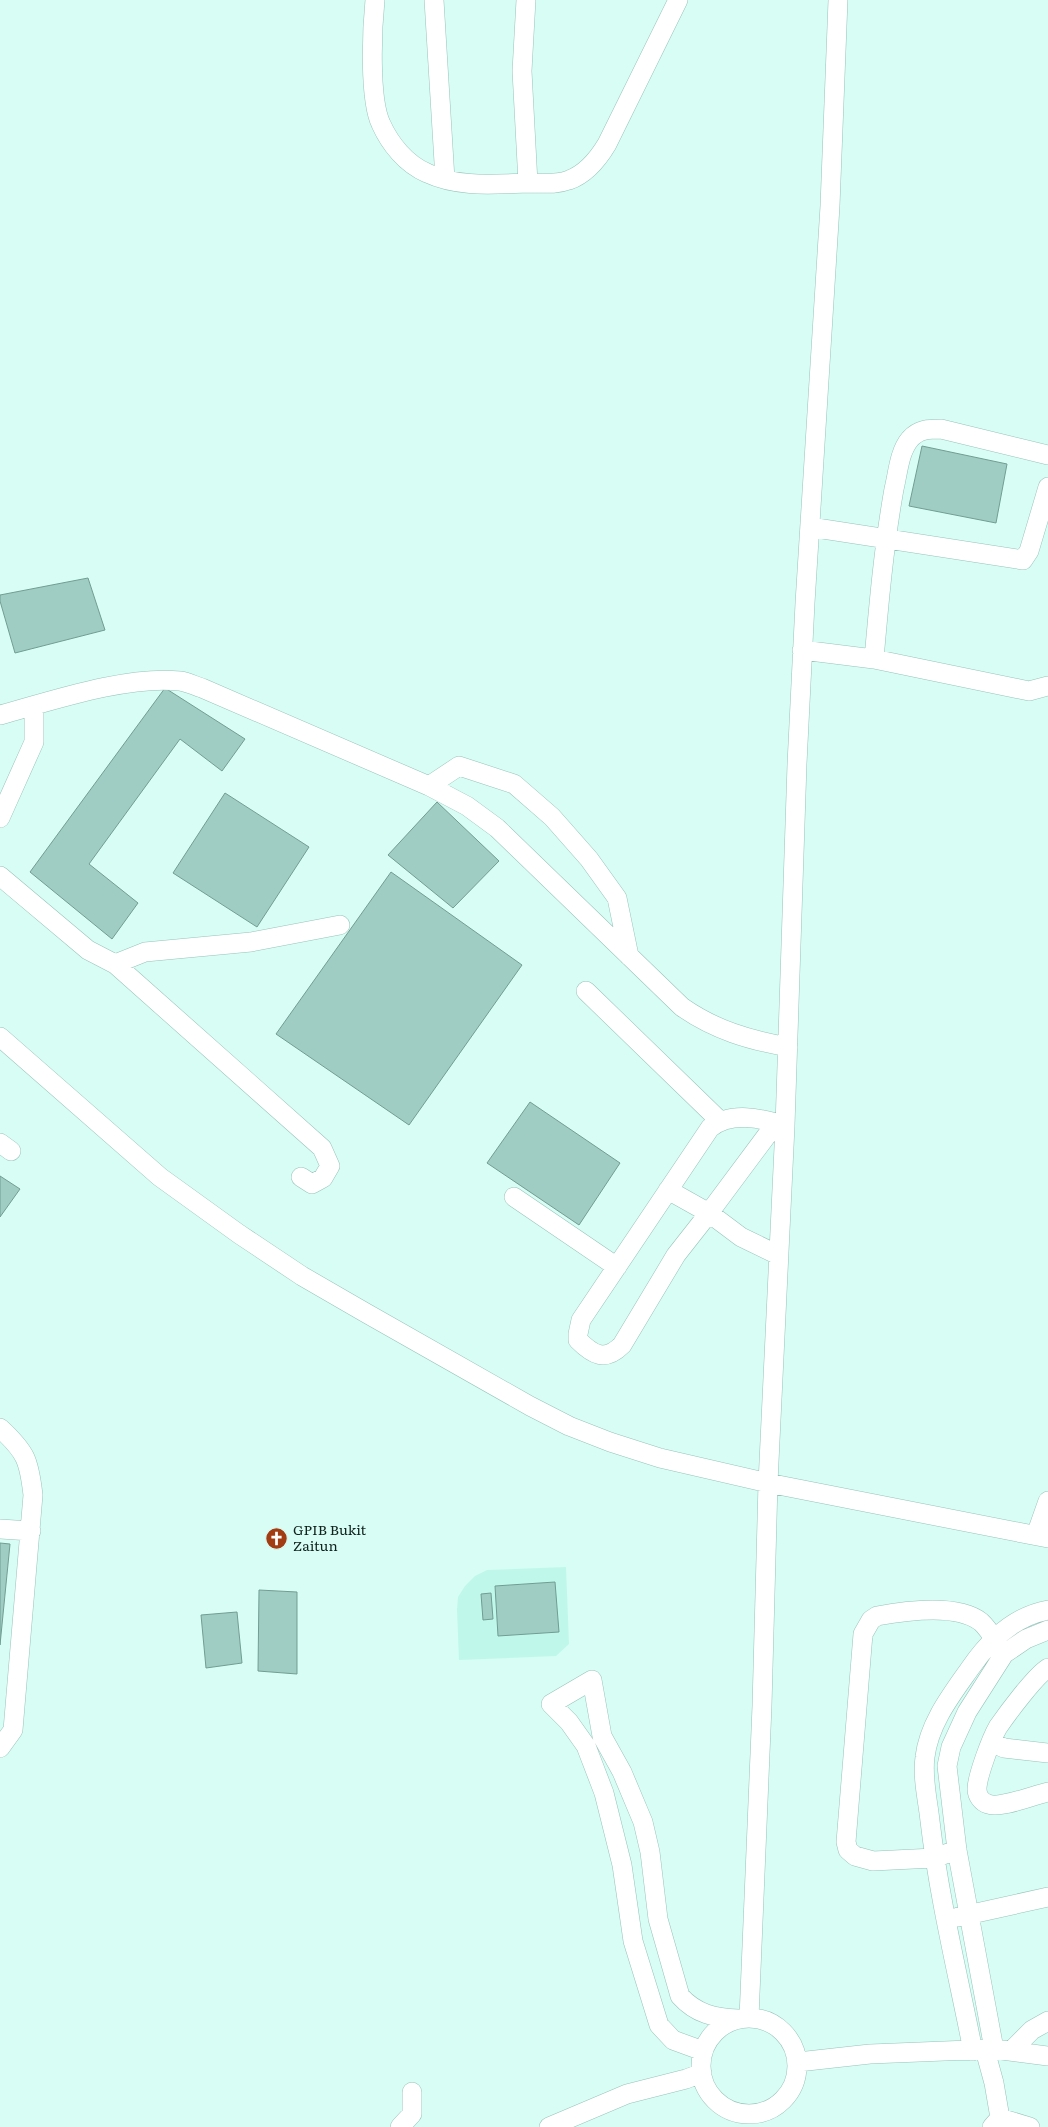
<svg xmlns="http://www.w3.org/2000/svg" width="1048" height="2127" font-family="Literata,serif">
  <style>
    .built { fill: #bff8eb }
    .building { fill: #a0cdc3; stroke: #719d93 }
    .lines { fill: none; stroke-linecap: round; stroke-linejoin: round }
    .minor-casing { stroke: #96c3b9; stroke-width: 20 }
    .minor { stroke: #fff; stroke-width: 19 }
    .labels { text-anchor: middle; stroke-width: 5; stroke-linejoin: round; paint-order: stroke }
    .poi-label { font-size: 14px; fill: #11231f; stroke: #d8fdf4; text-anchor: start }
  </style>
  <rect width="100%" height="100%" fill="#d8fdf4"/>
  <path class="built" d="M566 1567 569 1644 556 1656 459 1660 457 1610 458 1597 465 1586 475 1576 487 1570Z"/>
  <path class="building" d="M922 446 1007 464 996 523 909 506Z
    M88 578 105 630 15 653 0 601V595Z
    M165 688 245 739 222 771 180 739 89 864 138 903 112 939 30 872Z
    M225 793 309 847 257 927 173 873Z
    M437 802 499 861 453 908 388 855Z
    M391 872 522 965 409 1125 276 1034Z
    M530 1102 620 1163 579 1225 487 1163Z
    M0 1176 20 1189 0 1217Z
    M0 1543 10 1544 0 1645Z
    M555 1582 559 1632 498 1636 495 1586Z
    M259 1590 297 1592V1674L258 1671Z
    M491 1593 493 1619 483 1620 481 1594Z
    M237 1612 242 1663 206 1668 201 1615Z"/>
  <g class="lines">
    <defs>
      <path id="minor" d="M375 0C372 29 369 99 381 124 390 144 406 164 427 173 459 188 494 184 528 183 542 183 556 185 569 180 586 174 598 159 607 144L678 0
        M434 0 445 179
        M526 0 522 71 528 183
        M810 527 1023 560 1029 551 1048 487
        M802 650 874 659 1029 691 1048 686
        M874 659C879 602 884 545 894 489 898 473 899 452 910 439 919 429 929 429 941 429L1048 455
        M0 715C51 701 128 675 180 681 188 682 195 686 202 688L429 786 467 806 497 828 682 1007C715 1030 749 1040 788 1047
        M429 786 459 766 514 784 552 817 589 859 617 898 629 956
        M0 818 34 742V706
        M0 876 88 950 115 964 145 952 251 942 340 925
        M115 964 322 1148 330 1166 323 1178 312 1184 301 1177
        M586 991 719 1120
        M0 1037 160 1177 239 1234 302 1276 366 1313 530 1406 569 1426 610 1442 660 1458 768 1483 1048 1538
        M0 1143 11 1151
        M668 1190 709 1213 776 1123
        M514 1197 617 1267
        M778 1255 741 1237 709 1213 676 1255 622 1345C605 1362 593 1355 578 1340V1334L581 1320 710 1128C731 1111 761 1118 785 1126
        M0 1428C26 1452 29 1460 33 1495L13 1730 0 1748
        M0 1529 31 1531
        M1036 1535 1048 1501
        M1048 1668C1035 1676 1007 1714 998 1727 991 1739 977 1777 977 1789 977 1796 982 1802 988 1804 1000 1809 1034 1795 1048 1792
        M991 1742 1004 1748 1048 1753
        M957 1850 934 1858 873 1861 855 1856 848 1850 846 1842 863 1634 871 1620 877 1616C904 1611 957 1603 981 1622 990 1630 997 1644 1004 1654
        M958 1917 1048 1897
        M701 2066a48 48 0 1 1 96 0a48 48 0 1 1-96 0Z
        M749 2018 762 1706 768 1483 785 1126 797 764 805 603 830 206 838 0
        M994 2049 957 1850 947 1766 951 1747 967 1712 1004 1654 1026 1639 1048 1630
        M985 2050 994 2083 1000 2118 992 2127
        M703 2051 673 2040 659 2025 633 1941 622 1865 604 1793 586 1746 569 1722 551 1704 592 1680 602 1736 622 1772 643 1822 650 1852 658 1919 680 1996C696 2014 715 2018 738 2019
        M973 2051C958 1975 939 1898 930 1821 928 1801 922 1778 925 1757 929 1723 952 1694 971 1667 989 1641 1015 1616 1048 1610
        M1011 2051 1032 2030 1048 2021
        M798 2062 870 2054 994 2049 1048 2056
        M1000 2118 1030 2127
        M400 2127 412 2114V2092
        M549 2127 627 2094 686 2079 702 2073"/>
    </defs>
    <use href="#minor" class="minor-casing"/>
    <use href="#minor" class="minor"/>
  </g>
  <defs>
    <symbol id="church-disc" viewBox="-11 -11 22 22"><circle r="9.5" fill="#a23c12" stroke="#d8fdf4"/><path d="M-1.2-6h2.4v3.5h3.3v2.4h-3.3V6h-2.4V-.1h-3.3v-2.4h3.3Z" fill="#fff"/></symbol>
  </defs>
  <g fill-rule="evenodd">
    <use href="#church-disc" x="264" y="1526" width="25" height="25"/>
  </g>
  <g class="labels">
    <g class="poi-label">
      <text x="293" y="1535">GPIB Bukit<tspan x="293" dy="16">Zaitun</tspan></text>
    </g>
  </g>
</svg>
